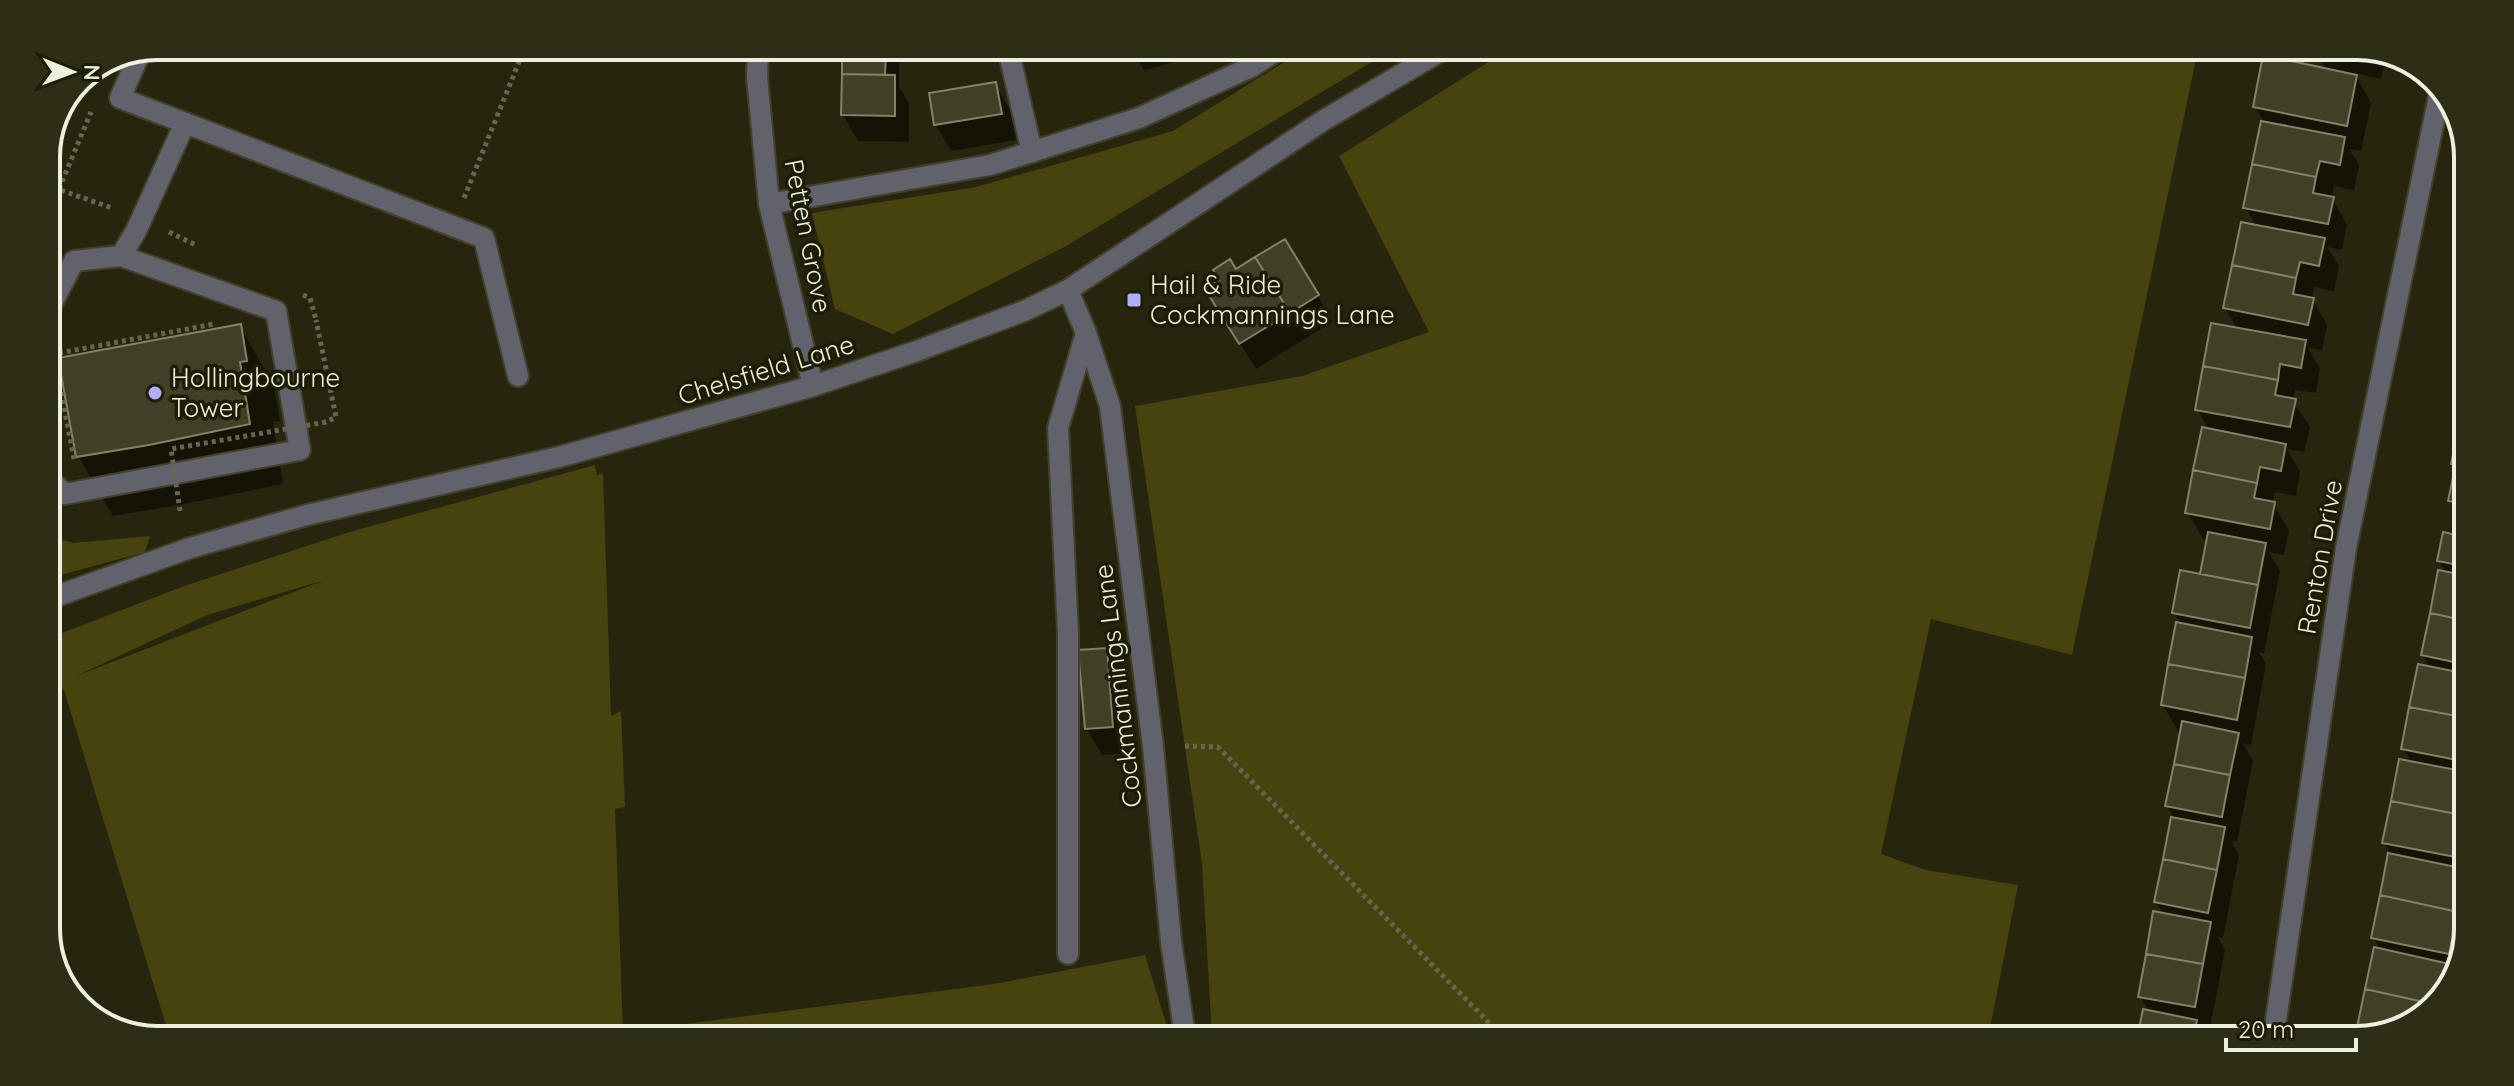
<svg xmlns="http://www.w3.org/2000/svg" width="2514" height="1086" font-family="Quicksand,sans-serif">
  <style>
    .green { fill: #47430f; fill-rule: evenodd }
    .shadow { fill: #0007 }
    .building { fill: #413f26; stroke: #838166; stroke-width: 2 }
    .lines { fill: none; stroke-linecap: round; stroke-linejoin: round }
    .service-casing { stroke: #43412b; stroke-width: 24 }
    .minor-casing { stroke: #43412b; stroke-width: 24 }
    .tertiary-casing { stroke: #43412b; stroke-width: 24 }
    .path { stroke: #666550; stroke-width: 5; stroke-dasharray: 4 4; stroke-linecap: butt }
    .service { stroke: #62626d; stroke-width: 20 }
    .minor { stroke: #62626d; stroke-width: 20 }
    .tertiary { stroke: #62626d; stroke-width: 20 }
    .path-bridge { stroke: #666550; stroke-width: 5; stroke-dasharray: 4 4; stroke-linecap: butt }
    .poi-dot { fill: #b2adf9; stroke: #1d1c04; stroke-width: 3 }
    .labels { text-anchor: middle; stroke-width: 7; stroke-linejoin: round; paint-order: stroke }
    .street-label { font-size: 26px; fill: #efefe0; stroke: #1d1c04 }
    .poi-label { font-size: 26px; fill: #efefe0; stroke: #1d1c04; text-anchor: start }
    .rim { fill: none; stroke: #efefe0; stroke-width: 4 }
  </style>
  <rect width="100%" height="100%" fill="#27250d"/>
  <path class="green" d="M1304 50 1390 51 1066 246 893 334 835 309 812 213 976 187 1173 131Z
    M1506 51 2197 54 2072 655 1931 619 1881 854 1926 870 2018 885 1988 1039 1212 1036 1202 864 1135 406 1302 376 1429 332 1339 156Z
    M595 465 597 475 603 473 611 716 621 711 625 807 615 809 623 1032 994 984 1145 955 1170 1036 168 1032 64 690 58 683 46 685V639L187 585 353 531ZM325 580 76 676 207 615Z
    M46 536 73 543 150 536 145 552 46 579Z"/>
  <path class="shadow" d="M844 49H899V86L909 103V142L858 141 843 115Z
    M1132 50H1193L1195 56 1144 70Z
    M2318 54H2386L2381 79 2354 73 2371 103 2361 151 2349 149 2359 165 2354 190 2334 186 2332 198 2347 225 2342 250 2327 247 2339 266 2334 291 2314 287 2312 298 2327 325 2322 350 2308 348 2320 368 2316 393 2295 390 2293 401 2310 427 2304 452 2287 449 2300 472 2296 496 2275 492 2272 503 2289 530 2284 555 2269 552 2280 571 2264 653 2259 652 2266 664 2251 745 2243 743 2253 761 2237 842 2231 841 2239 855 2223 938 2218 937 2225 950 2209 1033 2201 1031 2206 1039H2139L2145 1011 2149 1012 2140 996 2164 915 2156 902 2175 820 2167 805 2182 732 2178 731 2163 705 2182 625 2174 612 2202 576 2209 540 2203 539 2188 513 2210 431 2197 409 2238 330 2225 308 2257 227 2245 207 2265 124 2255 107 2327 71Z
    M995 84 1010 110 1016 140 951 151 936 125 931 95Z
    M1318 296 1332 322 1256 369 1223 316Z
    M240 326 274 386 280 421 273 422 283 484 184 504 113 516 78 456Z
    M2465 440 2464 525 2450 501 2461 476 2453 463Z
    M2464 530 2460 971 2419 1021 2362 1039 2358 1031 2381 951 2373 937 2390 853 2384 842 2412 763 2403 748 2430 668 2423 655 2447 574 2439 560 2462 539Z
    M1105 650 1120 676 1127 753 1102 755 1087 729Z"/>
  <path class="building" d="M842 49H886L885 75 842 74Z
    M2263 55 2357 75 2347 126 2253 107Z
    M842 74 895 75V116L841 115Z
    M996 82 1002 114 934 125 929 93Z
    M2261 121 2345 137 2340 165 2320 161 2316 177 2252 164Z
    M2252 164 2316 177 2313 193 2334 197 2328 224 2243 208Z
    M2241 222 2325 238 2319 266 2300 262 2296 278 2232 265Z
    M1285 239 1319 295 1290 313 1255 257Z
    M1255 257 1290 313 1239 344 1205 289 1219 280 1213 270 1230 259 1236 269Z
    M2232 265 2296 278 2293 294 2314 298 2308 325 2223 308Z
    M2211 323 2306 340 2301 368 2280 364 2278 380 2203 366Z
    M241 324 247 361 240 362 250 424 149 445 76 457 58 358Z
    M2203 366 2278 380 2275 395 2296 399 2290 427 2195 410Z
    M2202 427 2286 444 2281 471 2260 467 2257 483 2193 470Z
    M2457 436 2465 438V466L2451 464Z
    M2193 470 2257 483 2254 498 2275 502 2270 529 2185 513Z
    M2454 473 2465 475 2464 504 2448 501Z
    M2464 521V566L2437 561 2443 532 2461 536Z
    M2208 532 2266 543 2258 585 2200 574Z
    M2180 570 2258 585 2250 628 2172 613Z
    M2438 570 2464 575 2463 620 2430 613Z
    M2430 613 2463 620V664L2421 655Z
    M2176 622 2252 637 2245 678 2168 664Z
    M1107 648 1113 727 1085 729 1078 650Z
    M2168 664 2245 678 2237 720 2161 705Z
    M2418 664 2463 673 2462 717 2409 707Z
    M2409 707 2462 717V761L2401 749Z
    M2182 721 2239 733 2230 775 2174 764Z
    M2399 759 2462 771 2461 815 2391 801Z
    M2174 764 2230 775 2222 817 2165 806Z
    M2391 801 2461 815V858L2382 843Z
    M2171 817 2225 827 2217 870 2163 859Z
    M2388 853 2461 868 2460 899 2458 912 2380 895Z
    M2163 859 2217 870 2208 913 2154 902Z
    M2380 895 2458 912 2449 954 2371 938Z
    M2153 911 2211 922 2203 964 2146 954Z
    M2374 947 2454 965 2450 984 2433 1004 2365 989Z
    M2146 954 2203 964 2195 1007 2138 997Z
    M2365 989 2433 1004 2419 1021 2373 1035 2356 1032Z
    M2143 1009 2197 1020 2193 1039H2137Z"/>
  <g class="lines">
    <defs>
      <path id="service" d="M1008 49 1032 152
        M121 256 136 231 185 123
        M46 315 74 261 121 256 276 311 300 450 65 494 46 477
        M1068 954V633L1058 428 1086 333"/>
      <path id="minor" d="M758 48 757 77 769 204 813 386
        M140 53 120 98 484 238 518 376
        M769 204 990 165 1139 118 1251 67 1278 50
        M1068 290 1086 333 1110 406 1153 746 1171 942 1185 1036
        M2273 1040 2346 548 2441 86"/>
      <path id="tertiary" d="M46 600 190 548 307 515 559 457 813 386 914 352 1024 311 1068 290 1324 120 1441 51"/>
    </defs>
    <use href="#service" class="service-casing"/>
    <use href="#minor" class="minor-casing"/>
    <use href="#tertiary" class="tertiary-casing"/>
    <path class="path" d="M46 185 112 208
      M59 189 91 112
      M464 198 525 47
      M169 232 196 245
      M303 295 310 298 316 320
      M74 459 54 354 214 324
      M1185 746 1218 747 1503 1037"/>
    <use href="#service" class="service"/>
    <use href="#minor" class="minor"/>
    <use href="#tertiary" class="tertiary"/>
    <path class="path-bridge" d="M180 511 171 449 326 422 336 417 316 320"/>
  </g>
  <g class="poi-dot">
    <rect x="1126" y="292" width="16" height="16" rx="4"/>
    <circle cx="155" cy="393" r="8"/>
  </g>
  <g class="labels">
    <g class="street-label">
      <text transform="translate(808 236) rotate(79)" y="9">Petten Grove</text>
      <text transform="translate(766 370) rotate(-17)" y="9">Chelsfield Lane</text>
      <text transform="translate(2320 557) rotate(-80)" y="9">Renton Drive</text>
      <text transform="translate(1118 686) rotate(-97)" y="9">Cockmannings Lane</text>
    </g>
    <g class="poi-label">
      <text x="1150" y="294">Hail &amp; Ride<tspan x="1150" dy="30">Cockmannings Lane</tspan></text>
      <text x="171" y="387">Hollingbourne<tspan x="171" dy="30">Tower</tspan></text>
    </g>
  </g>
  <path d="M0 0H2514V1086H0ZM157 60H2357A97 97 0 0 1 2454 157V929A97 97 0 0 1 2357 1026H157A97 97 0 0 1 60 929V157A97 97 0 0 1 157 60Z" fill="#2e2d16" fill-rule="evenodd"/>
  <path class="rim" d="M157 60H2357A97 97 0 0 1 2454 157V929A97 97 0 0 1 2357 1026H157A97 97 0 0 1 60 929V157A97 97 0 0 1 157 60Z"/>
  <g transform="translate(72 72) rotate(91)" stroke="#1d1c04" stroke-width="6" paint-order="stroke">
  <path d="M0-6L14 30L0 20L-14 30Z" fill="#efefe0"/>
  <text y="-12" font-size="22" font-weight="bold" text-anchor="middle" fill="#efefe0">N</text>
  </g>
  <path d="M2226 1038v12h130v-12" fill="none" stroke="#efefe0" stroke-width="4"/>
  <text x="2238" y="1038" font-size="24" fill="#efefe0" stroke="#1d1c04" stroke-width="6" paint-order="stroke">20 m</text>
</svg>
